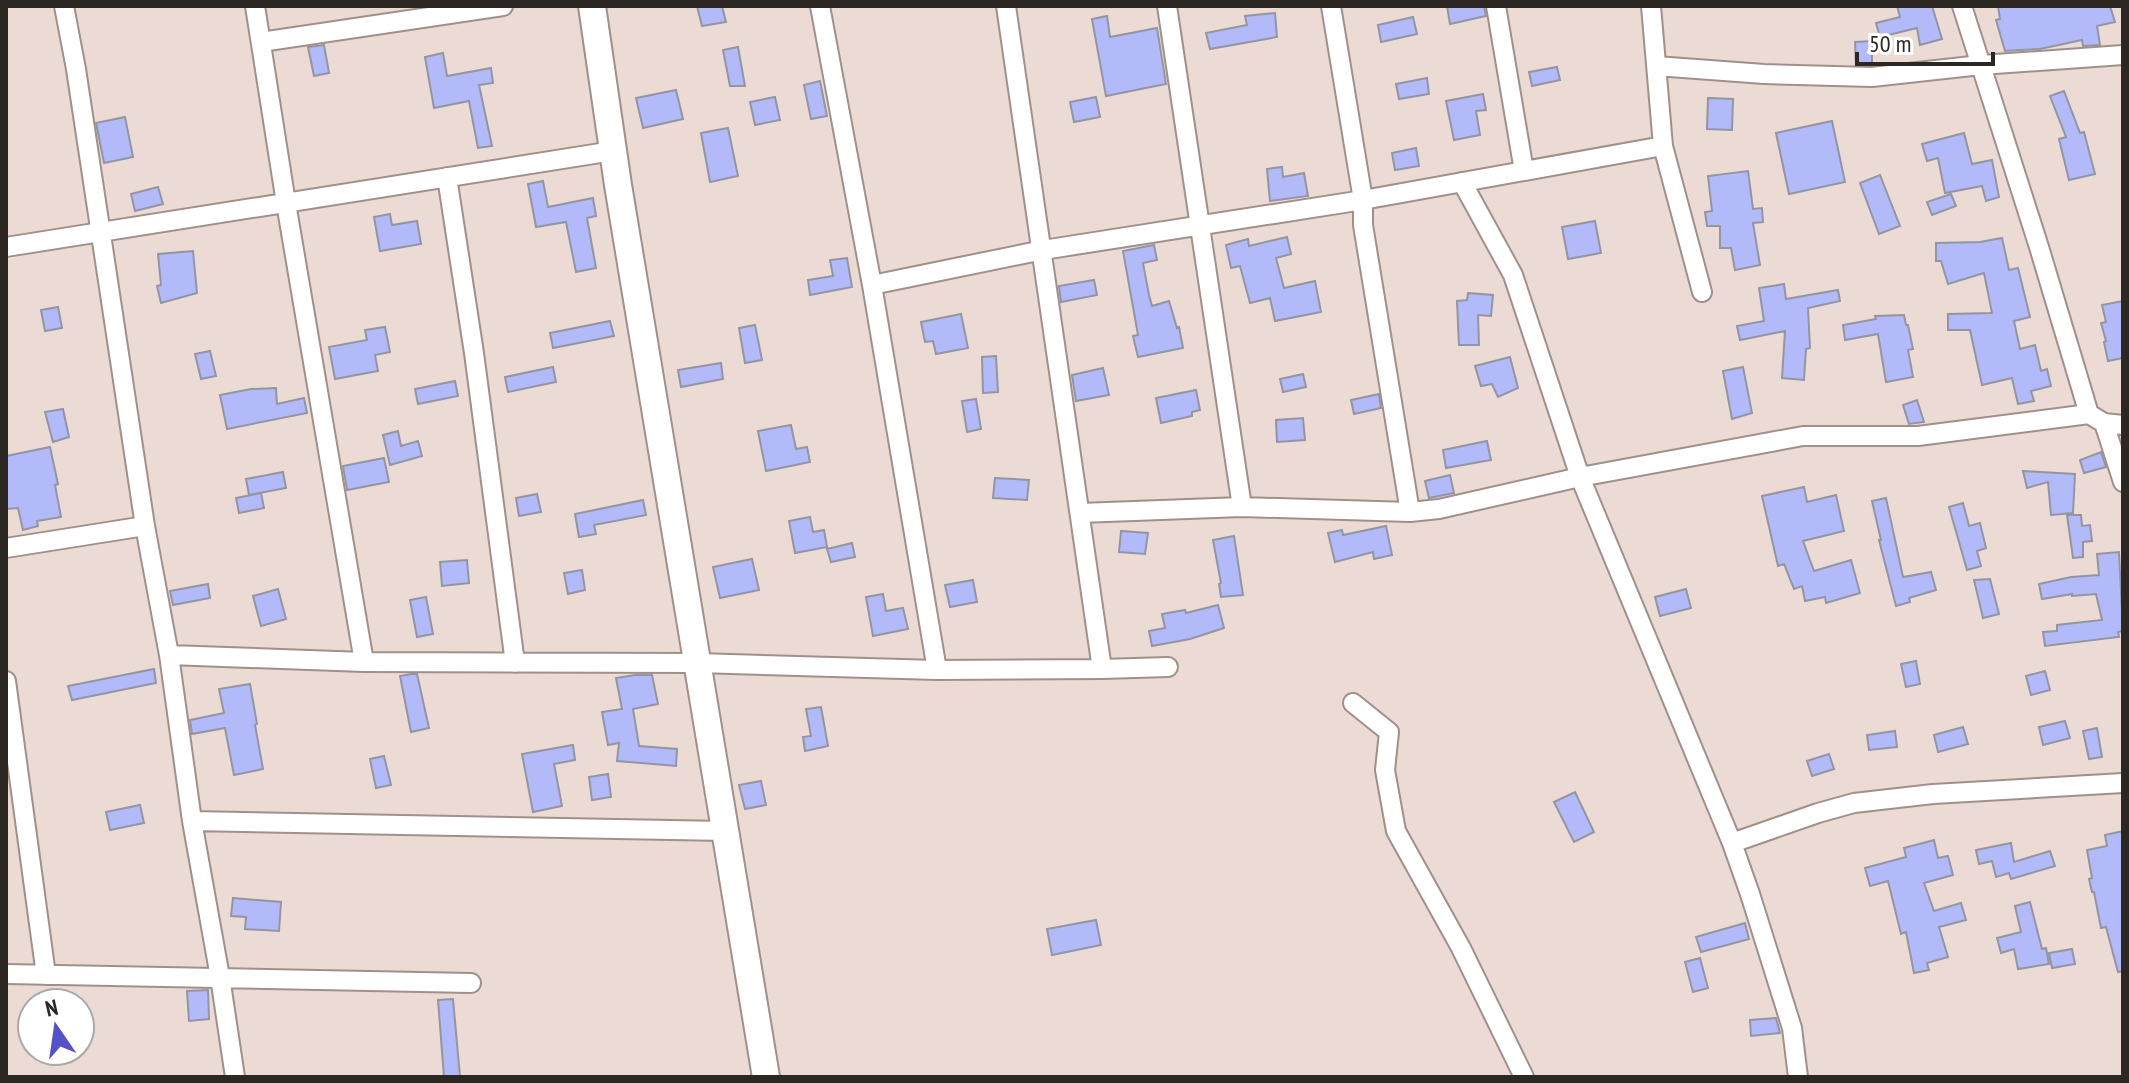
<svg xmlns="http://www.w3.org/2000/svg" width="2129" height="1083" font-family="'PT Sans Narrow',sans-serif">
  <style>
    .building { fill: #b3baf9; stroke: #9395a3; stroke-width: 2 }
    .lines { fill: none; stroke-linecap: round; stroke-linejoin: round }
    .street-casing { stroke: #a0908a; stroke-width: 22 }
    .secondary-casing { stroke: #a0908a; stroke-width: 30 }
    .street { stroke: #fff; stroke-width: 18 }
    .secondary { stroke: #fff; stroke-width: 26 }
  </style>
  <rect width="100%" height="100%" fill="#ecdbd4"/>
  <path class="building" d="M697 6H722L726 22 702 26Z
    M1447 6H1484L1486 16 1450 24Z
    M1897 6H1932L1942 39 1920 45 1917 28 1880 37 1876 23 1900 17Z
    M1998 6H2110L2115 22 2097 26 2100 45 2083 46 2082 40 2040 49 2005 51 1996 20 2000 19Z
    M1275 13 1277 37 1210 49 1206 33 1247 25 1245 16Z
    M1107 16 1110 37 1157 28 1166 84 1106 96 1092 19Z
    M1413 17 1417 34 1381 42 1378 25Z
    M1872 41V65H1856L1855 42Z
    M324 45 329 73 314 76 308 47Z
    M738 47 745 86H730L723 50Z
    M443 53 447 76 491 68 493 83 479 85 492 146 478 148 469 101 434 108 425 57Z
    M1557 67 1560 80 1532 86 1529 72Z
    M1427 78 1429 94 1399 99 1396 84Z
    M820 81 827 116 811 119 804 85Z
    M676 90 683 119 643 128 636 98Z
    M2064 91 2080 133 2084 132 2095 174 2069 180 2059 139 2066 137 2050 96Z
    M1483 94 1486 110 1476 111 1480 135 1454 140 1446 101Z
    M775 97 780 120 755 125 750 102Z
    M1096 97 1100 117 1074 122 1070 102Z
    M1708 98 1733 99 1732 130 1707 129Z
    M125 117 133 157 104 163 96 123Z
    M1832 121 1845 182 1789 194 1776 133Z
    M728 128 738 176 710 182 701 133Z
    M1964 133 1972 164 1992 160 1999 197 1986 201 1982 186 1945 193 1938 158 1927 161 1922 144Z
    M1416 148 1419 166 1395 170 1392 153Z
    M1282 167 1283 177 1304 173 1308 196 1270 201 1267 169Z
    M1748 171 1753 209 1762 208 1763 222 1753 223 1760 265 1735 270 1731 248H1720V226H1707L1705 212 1712 211 1708 176Z
    M1880 175 1900 226 1879 234 1860 183Z
    M543 181 548 207 593 198 596 216 587 218 596 268 576 272 566 222 536 227 528 184Z
    M158 187 163 204 135 211 131 194Z
    M1951 194 1956 206 1932 215 1927 202Z
    M390 214 392 225 417 221 421 244 380 251 374 217Z
    M1595 221 1601 253 1568 259 1562 227Z
    M1287 237 1291 254 1276 258 1284 288 1315 281 1321 312 1275 321 1270 298 1250 303 1240 266 1231 268 1226 245 1248 239 1249 246Z
    M2002 238 2009 270 2018 268 2030 317 2014 321 2020 349 2035 345 2041 371 2047 369 2051 386 2031 391 2034 401 2018 404 2012 378 1982 385 1970 330H1948V314L1992 313 1984 273 1948 284 1941 261H1936V243L1980 242Z
    M1154 245 1157 260 1143 263 1149 295 1152 306 1169 301 1177 328 1179 327 1183 348 1138 357 1133 336 1138 335 1123 251Z
    M193 251 197 293 161 303 157 286 161 285 158 254Z
    M847 258 852 287 810 295 808 280 833 276 830 260Z
    M1094 280 1097 295 1061 302 1059 286Z
    M1784 284 1786 299 1838 290 1840 301 1808 308 1810 348 1806 349 1804 380 1782 378 1785 331 1740 340 1737 326 1764 321 1759 288Z
    M1468 293 1493 295 1491 316 1478 315 1479 345H1459L1457 301 1467 300Z
    M2123 301V358L2108 361 2104 342 2106 341 2101 323 2106 322 2102 305Z
    M58 307 62 328 45 331 41 310Z
    M961 314 968 348 936 354 933 341 925 342 921 322Z
    M1904 315 1906 325H1908L1913 349 1908 350 1913 377 1886 382 1878 334 1845 340 1843 325 1876 319 1875 316Z
    M610 321 614 336 553 348 550 333Z
    M755 325 762 360 745 363 739 328Z
    M385 327 390 352 375 355 378 371 335 379 329 347 367 340 365 330Z
    M210 351 216 376 201 379 195 354Z
    M996 356 998 392 983 393 982 357Z
    M1510 357 1518 388 1498 397 1492 384 1481 386 1475 366Z
    M721 363 723 379 681 387 678 370Z
    M553 367 556 382 508 392 505 377Z
    M1743 367 1752 413 1732 419 1723 371Z
    M1103 368 1109 395 1076 401 1072 375Z
    M1303 374 1306 387 1283 392 1280 379Z
    M455 381 458 396 418 404 415 389Z
    M276 388 277 404 304 398 307 413 227 429 220 395 251 389Z
    M1196 390 1200 410 1192 412V416L1161 423 1156 398Z
    M1379 394 1381 408 1354 414 1351 400Z
    M976 399 981 429 967 432 962 401Z
    M1917 400 1924 422 1909 424 1903 405Z
    M63 409 69 437 53 442 45 412Z
    M1303 418 1305 440 1277 442 1276 420Z
    M791 425 796 449 807 447 810 462 766 471 758 431Z
    M398 431 401 446 418 441 422 456 390 465 383 435Z
    M1487 441 1491 460 1446 468 1443 450Z
    M50 447 58 484 55 485 61 517 37 521 38 526 23 530 18 508 7 509 6 456Z
    M2101 452 2106 467 2084 473 2080 460Z
    M384 458 389 482 347 490 343 466Z
    M2023 471 2075 474 2073 513 2051 515 2048 482 2027 488Z
    M283 472 286 488 249 495 246 479Z
    M1450 475 1454 493 1429 498 1425 481Z
    M995 478 1029 480 1027 500 993 498Z
    M1804 487 1807 502 1836 495 1844 531 1803 541 1814 571 1851 560 1860 593 1826 603 1825 597 1805 601 1802 586 1794 589 1784 564 1778 566 1762 496Z
    M261 493 264 508 239 513 236 498Z
    M537 494 541 512 519 516 516 498Z
    M1886 498 1903 577 1931 572 1936 590 1909 598 1910 602 1896 606 1879 540H1881L1872 501Z
    M643 500 646 515 594 525 596 534 579 537 575 514Z
    M1963 503 1969 526 1980 523 1986 548 1977 551 1981 566 1967 570 1949 507Z
    M2067 515H2081L2082 526 2090 525 2092 541 2083 542V557L2073 558Z
    M810 517 813 532 824 530 827 547 795 553 789 521Z
    M1386 526 1392 555 1374 559 1373 552 1335 562 1328 533 1342 530 1343 535Z
    M1121 531 1148 533 1145 554 1119 552Z
    M1234 536 1243 595 1221 597 1219 584 1221 583 1213 540Z
    M852 543 855 557 831 562 827 549Z
    M2119 552 2123 631 2118 632 2119 637 2045 646 2043 632 2057 631V625L2102 620 2096 594 2072 596V594L2042 599 2039 584 2071 577 2099 575 2097 554Z
    M752 559 759 590 720 598 713 567Z
    M467 560 469 583 442 586 440 562Z
    M582 570 585 590 568 594 564 573Z
    M1990 579 1999 614 1983 618 1974 580Z
    M973 580 977 602 950 607 945 585Z
    M208 584 210 598 173 605 170 591Z
    M278 589 286 619 261 626 253 596Z
    M1686 589 1691 608 1660 616 1655 597Z
    M883 594 886 611 903 608 908 629 873 636 866 597Z
    M426 597 433 634 417 637 410 600Z
    M1218 605 1224 628 1190 639 1152 646 1149 631 1165 628 1162 614 1185 610 1186 613Z
    M1916 661 1920 684 1906 687 1901 664Z
    M154 669 156 683 72 700 68 686Z
    M2045 671 2050 690 2031 695 2026 676Z
    M411 674H417L429 728 411 732 400 676Z
    M635 675H652L658 704 633 709 639 746 677 749 676 766 617 761 619 743 608 745 602 712 622 709 616 678Z
    M250 684 257 724 255 725 263 769 234 775 225 728 192 734 190 720 224 713 219 689Z
    M821 707 828 746 805 751 803 737 811 736 806 709Z
    M2065 721 2070 738 2043 745 2039 727Z
    M1963 727 1968 744 1938 752 1934 735Z
    M2097 728 2102 757 2089 759 2083 731Z
    M1895 731 1897 747 1869 750 1867 735Z
    M573 745 575 760 554 764 562 806 533 812 522 754Z
    M1829 754 1834 769 1812 776 1807 761Z
    M384 756 391 785 376 788 370 759Z
    M608 774 611 797 592 800 589 777Z
    M761 781 766 805 745 809 739 785Z
    M1575 792 1594 832 1574 842 1554 802Z
    M140 805 144 823 110 830 106 812Z
    M2123 831V971L2118 972 2106 927 2101 928 2094 892H2092L2089 879 2092 878 2087 850 2107 846 2105 835Z
    M1934 840 1938 858 1948 856 1953 875 1924 883 1934 911 1961 903 1966 920 1939 927 1948 957 1927 963 1929 970 1914 973 1906 932 1901 934 1888 881 1870 886 1865 868 1906 857 1904 848Z
    M2011 843 2014 862 2050 851 2055 866 2011 879 2009 873 1996 877 1992 861 1979 864 1976 850Z
    M233 898 281 902 279 931 245 929 246 917 231 916Z
    M2030 902 2042 949 2046 948 2049 964 2018 969 2014 949 2001 953 1997 938 2021 932 2015 906Z
    M1096 920 1101 945 1052 955 1047 929Z
    M1745 923 1749 939 1701 952 1696 937Z
    M2072 949 2075 964 2052 968 2049 953Z
    M1700 958 1708 988 1693 992 1685 962Z
    M208 990 209 1019 189 1021 187 991Z
    M453 999 460 1077H444L438 1000Z
    M1776 1018 1780 1033 1751 1036 1750 1020Z"/>
  <g class="lines">
    <defs>
      <path id="street" d="M64 6 76 69 145 526 169 655 192 821 220 977 235 1077
        M255 6 286 203 364 662
        M820 6 872 285 937 670
        M1006 6 1102 669
        M1167 6 1242 507
        M1331 6 1363 200V225L1410 512
        M1496 6 1524 171
        M1651 6 1663 146 1702 292
        M1962 6 2039 247 2089 414
        M261 42 503 6
        M1656 66 1764 74 1872 77 1981 65 2123 55
        M447 177 474 353 515 663
        M1462 182 1513 275 1580 477 1732 843 1750 894 1792 1028 1798 1077
        M6 247 613 151
        M872 285 1043 250 1363 200 1663 146
        M2104 423 2123 482
        M1080 513 1242 507 1410 512 1439 509 1580 477 1803 436H1918L2089 414 2104 423 2123 425
        M6 548 145 526
        M169 655 364 662 697 663 937 670 1102 669 1168 667
        M6 681 46 975
        M1353 703 1389 732 1385 770 1396 831 1461 948 1524 1077
        M192 821 725 831
        M1732 843 1818 813 1854 803 1933 794 2123 783
        M6 974 471 983"/>
      <path id="secondary" d="M592 6 618 185 766 1077"/>
    </defs>
    <use href="#street" class="street-casing"/>
    <use href="#secondary" class="secondary-casing"/>
    <use href="#street" class="street"/>
    <use href="#secondary" class="secondary"/>
  </g>
  <rect width="2129" height="1083" fill="none" stroke="#2d2724" stroke-width="16"/>
  <g transform="translate(56 1027) rotate(347)"><circle r="38" fill="#ffffff" stroke="#aba9a7" stroke-width="2"/>
  <path d="M0-6L14 30L0 20L-14 30Z" fill="#5551c9"/>
  <text y="-12" font-size="22" font-weight="bold" text-anchor="middle" fill="#2d2724">N</text>
  </g>
  <path d="M1857 52v12h136v-12" fill="none" stroke="#2d2724" stroke-width="4"/>
  <text x="1869" y="52" font-size="24" fill="#2d2724" stroke="#ffffff" stroke-width="6" paint-order="stroke">50 m</text>
</svg>
